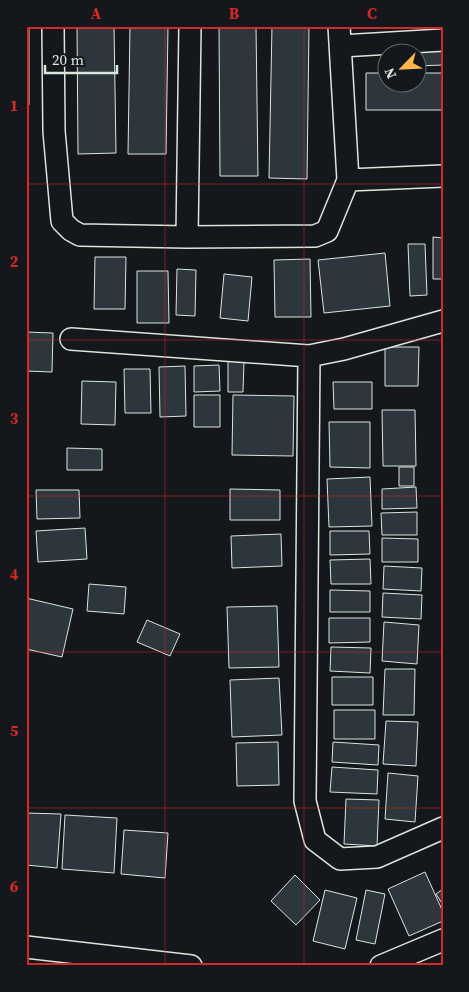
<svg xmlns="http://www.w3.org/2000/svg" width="469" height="992" font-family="'Source Serif 4',serif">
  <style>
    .building { fill: #2c363c; stroke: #d8e6dc }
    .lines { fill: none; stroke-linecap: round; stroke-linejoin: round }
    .minor-casing { stroke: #d8e6dc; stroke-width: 24 }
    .minor { stroke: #14181c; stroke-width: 21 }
    .grid { fill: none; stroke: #d62828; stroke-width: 1; stroke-opacity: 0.55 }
    .neatline { fill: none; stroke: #d62828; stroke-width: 2 }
    .grid-label { font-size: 16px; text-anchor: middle; font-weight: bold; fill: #d62828 }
  </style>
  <rect width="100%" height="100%" fill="#14181c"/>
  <path class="building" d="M26 26H29V105H26Z
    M77 26H114L116 153 78 154Z
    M130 26H168L166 154H128Z
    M219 26H256L258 176H220Z
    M272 26H309L307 179 269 178Z
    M443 47V65L416 66V52H389Z
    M366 73H386V82H416V73H443V110H366Z
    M433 237 443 238V279H433Z
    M408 244H425L427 295 410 296Z
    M385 253 390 306 324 313 318 260Z
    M95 257H126L125 309H94Z
    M310 259 311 317H275L274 260Z
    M177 269 196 270 195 316 176 315Z
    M137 271H168L169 323H137Z
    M224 274 252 277 248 321 220 318Z
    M26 332 53 333 52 372 26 371Z
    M385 347H419L418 386H385Z
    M228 361H244L243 392H228Z
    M219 365 220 391 194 392V366Z
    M185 366 186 416 160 417 159 367Z
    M124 369H150L151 413H125Z
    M82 381 116 382 115 425 81 424Z
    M333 382H372V409H334Z
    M194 395H220V427H194Z
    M233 395 294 396 293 456 232 455Z
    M382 410H415L416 466H383Z
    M329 422H370V468L330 467Z
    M67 448 102 449V470H67Z
    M399 467H414V486H399Z
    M370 477 372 526 329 527 327 479Z
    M416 487 417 508 382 509V489Z
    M230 489 280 490V520H230Z
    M36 490H79L80 518 37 519Z
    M417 512V535H382L381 513Z
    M85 528 87 559 38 562 36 531Z
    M330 531H369L370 554 330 555Z
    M281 534 282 566 232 568 231 536Z
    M382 538 418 539V562H382Z
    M370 559 371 584H331L330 560Z
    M384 566 422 568 421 591 383 589Z
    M89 584 126 587 124 614 87 611Z
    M330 590 370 591V612H330Z
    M383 593 422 595 421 619 382 617Z
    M26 598 73 609 62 657 26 649Z
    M277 606 279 667 229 668 227 607Z
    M329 618H370V642L329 643Z
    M147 620 180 634 170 656 137 642Z
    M384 622 419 625 417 664 382 661Z
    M331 647 371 648 370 673 330 671Z
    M385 669H415L414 715H383Z
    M332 677H373V705H332Z
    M279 678 282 735 232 737 230 680Z
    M334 710H375V739H334Z
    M386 721 418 722 416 766 383 764Z
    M278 742 279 785 237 786 236 743Z
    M333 742 379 745 378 765 332 762Z
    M332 767 378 770 377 794 330 792Z
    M388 773 418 776 415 822 385 819Z
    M346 799 379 800 377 846 344 844Z
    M26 813 61 814 57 868 26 865Z
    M65 815 117 818 114 873 62 869Z
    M124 830 168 833 165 878 121 874Z
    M425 872 443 912V921L409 936 388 889Z
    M295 875 320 900 296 925 271 901Z
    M443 889V905L436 894Z
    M325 890 357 898 345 949 313 941Z
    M366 890 385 894 375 944 356 940Z"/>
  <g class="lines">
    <defs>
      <path id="minor" d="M53 26 54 131 62 221 71 230 80 235 187 237 315 236 327 231 348 180 339 26
        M341 46 443 40
        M348 180 443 176
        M187 237 190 26
        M71 339 309 356 344 349 443 321
        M309 356 305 801 315 840 340 859 377 857 443 828
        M26 947 191 966
        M381 966 443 940"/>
    </defs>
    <use href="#minor" class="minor-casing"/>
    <use href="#minor" class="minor"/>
  </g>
  <path class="grid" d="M165 26V966M304 26V966M26 184H443M26 340H443M26 496H443M26 652H443M26 808H443"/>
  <rect width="469" height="992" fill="none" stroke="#14181c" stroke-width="55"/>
  <g transform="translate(402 68) rotate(246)"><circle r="24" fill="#14181c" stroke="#626a69"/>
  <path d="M0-4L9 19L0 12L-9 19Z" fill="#ffb74d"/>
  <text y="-8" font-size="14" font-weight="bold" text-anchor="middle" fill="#d8e6dc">N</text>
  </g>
  <path d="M45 65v8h72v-8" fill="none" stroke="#d8e6dc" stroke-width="2.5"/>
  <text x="52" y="65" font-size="15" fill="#d8e6dc" stroke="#14181c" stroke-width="4" paint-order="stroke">20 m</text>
  <rect x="28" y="28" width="414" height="936" class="neatline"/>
  <g class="grid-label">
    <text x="96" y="19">A</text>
    <text x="234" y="19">B</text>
    <text x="372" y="19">C</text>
    <text x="14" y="111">1</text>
    <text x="14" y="267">2</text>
    <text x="14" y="424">3</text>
    <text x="14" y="580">4</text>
    <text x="14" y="736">5</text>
    <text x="14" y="892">6</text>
  </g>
</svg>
